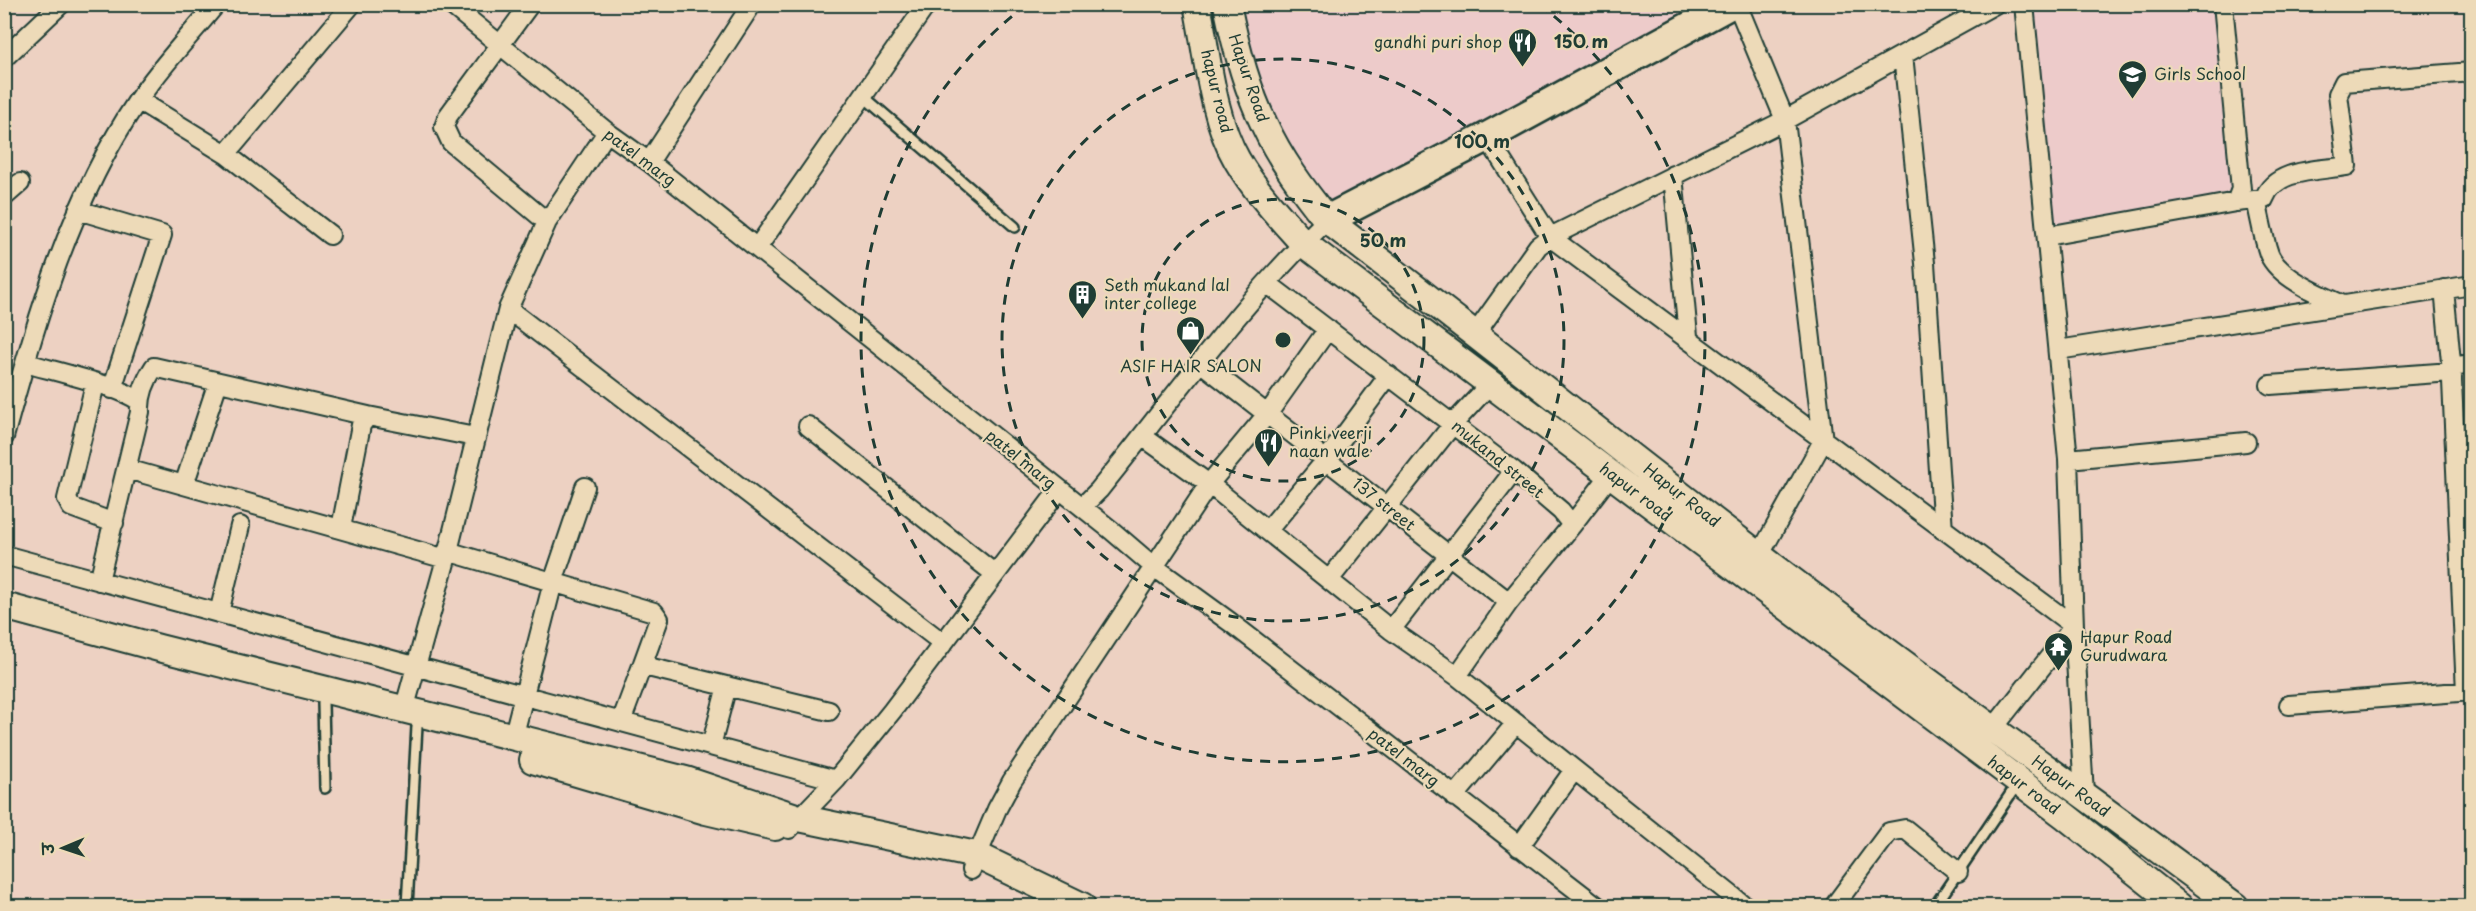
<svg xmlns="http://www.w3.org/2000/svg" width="2476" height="911" font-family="'Playpen Sans','Playpen Sans Deva',sans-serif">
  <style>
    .built { fill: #edcbca }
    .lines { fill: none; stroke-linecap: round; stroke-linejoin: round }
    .lane-casing { stroke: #1f3d34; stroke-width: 14 }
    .street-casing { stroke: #1f3d34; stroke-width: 22 }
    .secondary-casing { stroke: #1f3d34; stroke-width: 30 }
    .primary-casing { stroke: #1f3d34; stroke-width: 33 }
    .lane { stroke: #eddab8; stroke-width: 9 }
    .street { stroke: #eddab8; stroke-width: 18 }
    .secondary { stroke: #eddab8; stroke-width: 26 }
    .primary { stroke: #eddab8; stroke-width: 28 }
    .ring { fill: none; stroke: #1f3d34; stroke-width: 3; stroke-dasharray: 10 8 }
    .labels { text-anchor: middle; stroke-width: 4.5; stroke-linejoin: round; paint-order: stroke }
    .poi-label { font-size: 16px; fill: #1f3d34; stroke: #eddab8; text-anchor: start }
    .street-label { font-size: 16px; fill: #1f3d34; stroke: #eddab8 }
    .centre { fill: #1f3d34; stroke: #eddab8; stroke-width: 3 }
    .ring-label { font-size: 18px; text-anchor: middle; font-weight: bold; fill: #1f3d34; stroke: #eddab8; stroke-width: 4.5; stroke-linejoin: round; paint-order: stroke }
  </style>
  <rect width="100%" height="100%" fill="#edd1c2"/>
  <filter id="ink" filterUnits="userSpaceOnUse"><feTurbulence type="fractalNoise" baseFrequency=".0167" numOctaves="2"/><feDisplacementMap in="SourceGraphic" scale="12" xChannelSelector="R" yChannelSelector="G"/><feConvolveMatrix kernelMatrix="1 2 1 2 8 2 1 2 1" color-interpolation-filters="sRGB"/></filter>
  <g filter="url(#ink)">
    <path class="built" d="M1234 5H1719L1327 205 1279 139Z
      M2031 5H2218L2234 194 2051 224Z"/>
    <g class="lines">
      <defs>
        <path id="lane" d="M863 96 1015 227
          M323 703 325 788
          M407 906 417 726
          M1935 906 2018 783"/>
        <path id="street" d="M450 4 607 132 649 162 1111 530 1153 566 1230 622 1597 906
          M530 4 448 116 444 127 451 142 547 222
          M1737 4 1785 120 1823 441 1759 556
          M1903 55 1925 263 1943 530
          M4 58 61 4
          M138 100 226 154 330 235
          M1487 137 1550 237 2074 626 2084 794
          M226 154 352 4
          M649 162 752 4
          M1673 175 1688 336
          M4 197 20 183
          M2256 200C2260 217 2263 237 2269 254 2278 277 2320 295 2341 304
          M2236 202 2264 199C2275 168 2319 171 2347 166L2338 94 2344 82 2472 72
          M78 210 162 235 112 389
          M2047 236 2236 202 2241 189 2223 4
          M757 248 927 4
          M1268 284 1514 471 1561 511 1572 525 1509 602 1457 676
          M508 309 943 643
          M1476 333 1538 246 1550 237 1785 120 1995 4
          M2058 350 2472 285
          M1200 362 1509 602
          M26 363C53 371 121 386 140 402
          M95 384 67 499 71 507 114 523
          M2270 385 2452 372 2444 289
          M808 426 995 574
          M1142 436 1209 484 1391 630 1457 676 1745 906
          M4 437C36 320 70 201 138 100 161 66 190 36 216 4
          M2068 459 2246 442
          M127 469 446 559
          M184 485 218 382
          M1082 507 1099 490C1173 399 1242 301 1327 220
          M1572 525 1611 474
          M341 528 361 425 368 416 475 437
          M1268 530 1326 460 1389 375
          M447 551 654 612 659 619 643 663 648 667 829 711
          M4 555 836 780
          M1329 580 1453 424 1490 384
          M99 581 140 412C139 395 145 381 154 367L368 416
          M219 613 240 526
          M1391 630 1514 471
          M2466 692 2452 381V372L2458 366 2472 364
          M2289 705 2472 691
          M404 710 446 559 508 309 547 222 607 132
          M621 722 643 663
          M1992 730 2074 626 2068 459 2024 4
          M513 738 553 582 585 487
          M711 746 727 686
          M1454 797 1516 723
          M789 829 836 780 892 711 1059 490
          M1519 847 1574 770
          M971 870 997 809 1012 781 1209 484 1269 412 1328 329
          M1834 906 1889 832 1905 829 1958 872"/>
        <path id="secondary" d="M1197 4C1207 53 1212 117 1237 160 1255 191 1280 217 1303 243L2064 815 2179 906
          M1227 4C1235 44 1246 87 1264 124 1280 159 1303 190 1327 220 1473 331 1615 446 1761 557 1917 676 2077 789 2235 906
          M4 606 159 648 686 780 799 818 976 855 1082 906
          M533 760 706 811 775 827"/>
        <path id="primary" d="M1327 220 1487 137 1731 4"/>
      </defs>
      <use href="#lane" class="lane-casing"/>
      <use href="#street" class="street-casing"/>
      <use href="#secondary" class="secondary-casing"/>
      <use href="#primary" class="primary-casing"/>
      <use href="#lane" class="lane"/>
      <use href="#street" class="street"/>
      <use href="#secondary" class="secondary"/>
      <use href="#primary" class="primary"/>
    </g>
  </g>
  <g class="ring">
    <circle cx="1283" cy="340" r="141"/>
    <circle cx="1283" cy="340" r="281"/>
    <path d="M1540 5A422 422 0 1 1 1026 5"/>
  </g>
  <defs>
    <symbol id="restaurant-pin" viewBox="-11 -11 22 30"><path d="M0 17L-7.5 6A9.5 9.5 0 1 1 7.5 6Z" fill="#1f3d34" stroke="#eddab8"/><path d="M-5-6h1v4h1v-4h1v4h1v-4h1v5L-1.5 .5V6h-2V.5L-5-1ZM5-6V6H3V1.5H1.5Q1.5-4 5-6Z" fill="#fff"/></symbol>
    <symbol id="school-pin" viewBox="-11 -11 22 30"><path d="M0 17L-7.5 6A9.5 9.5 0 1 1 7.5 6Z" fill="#1f3d34" stroke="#eddab8"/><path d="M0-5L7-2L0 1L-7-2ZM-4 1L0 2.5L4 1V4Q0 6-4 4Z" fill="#fff"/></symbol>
    <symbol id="building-pin" viewBox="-11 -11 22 30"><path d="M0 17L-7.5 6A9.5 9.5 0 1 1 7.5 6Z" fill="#1f3d34" stroke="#eddab8"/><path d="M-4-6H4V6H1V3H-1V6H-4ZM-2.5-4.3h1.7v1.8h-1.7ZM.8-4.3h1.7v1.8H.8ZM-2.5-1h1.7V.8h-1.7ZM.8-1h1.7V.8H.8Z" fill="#fff"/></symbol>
    <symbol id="shop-pin" viewBox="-11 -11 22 30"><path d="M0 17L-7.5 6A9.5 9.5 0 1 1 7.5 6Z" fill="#1f3d34" stroke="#eddab8"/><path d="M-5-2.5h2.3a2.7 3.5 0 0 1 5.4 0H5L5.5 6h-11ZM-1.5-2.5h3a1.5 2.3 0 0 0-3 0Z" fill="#fff"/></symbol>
    <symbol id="temple-pin" viewBox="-11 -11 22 30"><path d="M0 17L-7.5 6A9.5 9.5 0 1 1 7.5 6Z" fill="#1f3d34" stroke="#eddab8"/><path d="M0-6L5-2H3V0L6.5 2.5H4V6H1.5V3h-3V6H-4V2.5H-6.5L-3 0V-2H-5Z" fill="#fff"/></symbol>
  </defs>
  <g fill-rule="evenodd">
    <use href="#restaurant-pin" x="1506" y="26" width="33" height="45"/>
    <use href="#school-pin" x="2116" y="58" width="33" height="45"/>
    <use href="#building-pin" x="1066" y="278" width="33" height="45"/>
    <use href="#shop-pin" x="1174" y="314" width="33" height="45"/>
    <use href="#restaurant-pin" x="1252" y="426" width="33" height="45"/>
    <use href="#temple-pin" x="2042" y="630" width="33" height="45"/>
  </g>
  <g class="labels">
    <g class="poi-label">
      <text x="1502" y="48" text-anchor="end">gandhi puri shop</text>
      <text x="2154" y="80">Girls School</text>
      <text x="1104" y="291">Seth mukand lal<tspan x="1104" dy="18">inter college</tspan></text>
      <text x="1191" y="372" text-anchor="middle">ASIF HAIR SALON</text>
      <text x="1289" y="439">Pinki veerji<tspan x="1289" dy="18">naan wale</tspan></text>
      <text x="2080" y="643">Hapur Road<tspan x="2080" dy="18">Gurudwara</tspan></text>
    </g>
    <g class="street-label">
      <text transform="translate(1249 78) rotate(71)" y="6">Hapur Road</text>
      <text transform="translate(1217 91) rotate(76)" y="6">hapur road</text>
      <text transform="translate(640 157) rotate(37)" y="6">patel marg</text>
      <text transform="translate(1021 459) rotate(39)" y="6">patel marg</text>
      <text transform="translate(1498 459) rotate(39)" y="6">mukand street</text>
      <text transform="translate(1636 492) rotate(37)" y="6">hapur road</text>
      <text transform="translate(1682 495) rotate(38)" y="6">Hapur Road</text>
      <text transform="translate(1384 504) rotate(38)" y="6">137 street</text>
      <text transform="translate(1404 757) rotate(38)" y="6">patel marg</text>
      <text transform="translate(2024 785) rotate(37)" y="6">hapur road</text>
      <text transform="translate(2071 786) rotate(36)" y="6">Hapur Road</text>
    </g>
  </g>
  <circle cx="1283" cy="340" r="9" class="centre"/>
  <g class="ring-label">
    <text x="1581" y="48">150 m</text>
    <text x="1482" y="148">100 m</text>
    <text x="1383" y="247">50 m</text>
  </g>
  <rect width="2476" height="911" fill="none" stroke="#eddab8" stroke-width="24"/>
  <rect x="12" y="12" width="2452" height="887" fill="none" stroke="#1f3d34" stroke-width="2" filter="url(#ink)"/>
  <g transform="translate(63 848) rotate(268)" stroke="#eddab8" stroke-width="4.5" paint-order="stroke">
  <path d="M0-4.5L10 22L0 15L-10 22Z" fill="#1f3d34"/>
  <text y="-9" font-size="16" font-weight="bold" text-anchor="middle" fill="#1f3d34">उ</text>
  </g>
</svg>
